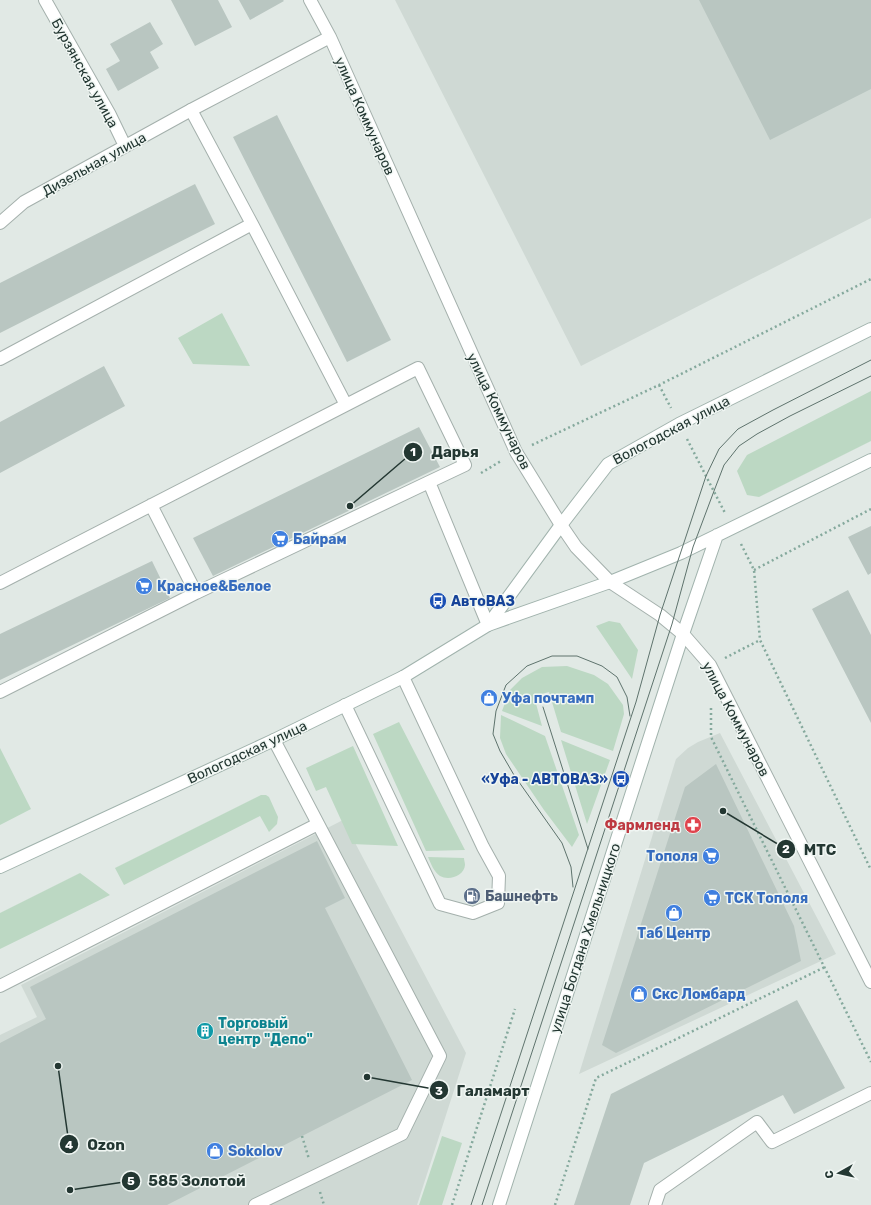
<svg xmlns="http://www.w3.org/2000/svg" width="871" height="1205" font-family="Rubik,sans-serif">
  <style>
    .built { fill: #cfd9d4 }
    .green { fill: #bcd8c3 }
    .building { fill: #b9c6c1 }
    .lines { fill: none; stroke-linecap: round; stroke-linejoin: round }
    .service-casing { stroke: #a4b0ac; stroke-width: 14 }
    .minor-casing { stroke: #a4b0ac; stroke-width: 14 }
    .secondary-casing { stroke: #a1b3ad; stroke-width: 14 }
    .path { stroke: #85a99d; stroke-width: 2.5; stroke-dasharray: 2 3; stroke-linecap: butt }
    .service { stroke: #fff; stroke-width: 12 }
    .minor { stroke: #fff; stroke-width: 12 }
    .secondary { stroke: #fff; stroke-width: 12 }
    .tram { stroke: #5e736d; stroke-width: 1 }
    .labels { text-anchor: middle; stroke-width: 3; stroke-linejoin: round; paint-order: stroke }
    .street-label { font-size: 14px; fill: #233732; stroke: #f0f6f3 }
    .shop-label { font-size: 14px; font-weight: bold; fill: #366cbe; stroke: #f0f6f3; text-anchor: start }
    .transit-label { font-size: 14px; font-weight: bold; fill: #164399; stroke: #f0f6f3; text-anchor: start }
    .health-label { font-size: 14px; font-weight: bold; fill: #be3a42; stroke: #f0f6f3; text-anchor: end }
    .service-label { font-size: 14px; font-weight: bold; fill: #4e5e75; stroke: #f0f6f3; text-anchor: start }
    .culture-label { font-size: 14px; font-weight: bold; fill: #0d838f; stroke: #f0f6f3; text-anchor: start }
    .leader { fill: none; stroke: #233732; stroke-width: 1.5 }
    .callout-dot { fill: #233732; stroke: #f0f6f3; stroke-width: 1.5 }
    .mark-label { font-size: 12px; text-anchor: middle; font-weight: bold; fill: #fff }
    .callout-label { font-size: 15px; text-anchor: middle; font-weight: bold; fill: #233732; stroke: #f0f6f3; stroke-width: 3; stroke-linejoin: round; paint-order: stroke }
  </style>
  <rect width="100%" height="100%" fill="#e1e9e5"/>
  <path class="built" d="M395 0H871V218L581 366Z
    M720 733 836 954 579 1074 676 759 688 748 698 742Z
    M343 820 466 1053 417 1205H0V1035L37 1017 21 985Z"/>
  <path class="green" d="M222 313 250 366 193 364 178 338Z
    M871 391V441L759 497 747 495 737 471 747 455Z
    M609 621 620 623 638 650 632 679 596 626Z
    M567 666 594 675 608 684 623 705 624 714 613 751 561 732 549 692 534 696 542 726 502 711 510 690 522 678 542 667Z
    M501 715 545 736 579 835 572 847 544 810 506 754 500 738Z
    M399 722 465 850 426 851 373 734Z
    M561 740 610 760 587 824Z
    M353 746 398 846 352 844 326 787 316 791 306 768Z
    M0 748 31 809 0 825Z
    M261 795H266L269 797 278 817 277 824 269 832 260 816 124 885 115 868Z
    M428 857 464 858C464 860 465 863 465 865 464 876 449 881 440 876 434 872 431 864 428 857Z
    M80 873 110 895 0 949V913Z
    M442 1136 462 1143 442 1205H419Z"/>
  <path class="building" d="M171 0H218L232 27 195 46Z
    M239 0H283L284 1 250 20Z
    M699 0H871V89L770 140Z
    M150 22 163 44 150 52 159 68 118 91 106 69 120 61 110 44Z
    M277 115 391 340 347 362 233 137Z
    M195 184 215 224 0 333V283Z
    M104 366 125 406 0 473V422Z
    M419 427 440 467 213 576 193 538Z
    M871 526V573L868 575 848 537Z
    M152 561 170 598 0 680V634Z
    M848 590 871 635V723L812 609Z
    M716 764 794 926 801 961 616 1053 602 1045 685 787Z
    M317 841 345 898 325 908 412 1080 167 1205H0V1043L46 1019 30 987Z
    M797 1000 845 1088 794 1114 783 1095 644 1163 630 1205H574L611 1094Z"/>
  <g class="lines">
    <defs>
      <path id="service" d="M0 359 252 224 191 110
        M346 405 418 368 465 465 429 482
        M151 505 196 593
        M0 583 346 405 252 224
        M0 692 196 593 429 482 488 625
        M345 705 440 904 473 913 498 903 499 876 483 847 403 677
        M0 986 318 824
        M255 1205 402 1134 440 1056 274 740
        M655 1205 660 1190 757 1122 772 1142 871 1093"/>
      <path id="minor" d="M45 0 110 115 125 146
        M310 0 330 37 516 452 561 525 576 547 610 582 660 615 683 634 710 665 871 982
        M0 223 24 202 191 110 330 37"/>
      <path id="secondary" d="M488 625 561 525 608 464 679 424 871 329
        M0 867 274 740 403 677 488 625 610 582 681 553 871 460
        M499 1205 683 634 717 535"/>
    </defs>
    <use href="#service" class="service-casing"/>
    <use href="#minor" class="minor-casing"/>
    <use href="#secondary" class="secondary-casing"/>
    <path class="path" d="M659 385 671 408
      M687 439 725 513
      M532 445 659 385 871 279
      M481 473 501 461
      M741 544 754 570 760 640 871 870
      M754 570 871 509
      M725 658 760 640
      M711 708V737L871 1062
      M302 1136 309 1159
      M320 1192 324 1205
      M452 1205 515 1009
      M555 1205 596 1078 825 967"/>
    <use href="#service" class="service"/>
    <use href="#minor" class="minor"/>
    <use href="#secondary" class="secondary"/>
    <path class="tram" d="M543 707 588 849
      M573 887 571 867 562 843 514 775 500 751 493 734 496 711 506 685 527 666 552 656H577L602 666 617 677 627 697 630 716
      M471 1205 636 702 660 615 706 476 719 449 738 429 773 410 871 360
      M482 1205 672 624 693 547 714 491 724 465 739 446 757 434 790 416 871 376"/>
  </g>
  <defs>
    <symbol id="supermarket-disc" viewBox="-11 -11 22 22"><circle r="9.5" fill="#3f7fe0" stroke="#f0f6f3"/><path d="M-6-5.5h2.5l.6 2H6L4.5 2H-2.5L-4.4-4H-6ZM-1.5 3.2a1.3 1.3 0 1 0 .1 0ZM3 3.2a1.3 1.3 0 1 0 .1 0Z" fill="#fff"/></symbol>
    <symbol id="bus-disc" viewBox="-11 -11 22 22"><circle r="9.5" fill="#1a4fb4" stroke="#f0f6f3"/><path d="M-5-6H5V4H4V6H2V4H-2V6H-4V4H-5ZM-3.5-4V0h7V-4ZM-3.5 1.2v1.5H-2V1.2ZM2 1.2v1.5H3.5V1.2Z" fill="#fff"/></symbol>
    <symbol id="shop-disc" viewBox="-11 -11 22 22"><circle r="9.5" fill="#3f7fe0" stroke="#f0f6f3"/><path d="M-5-2.5h2.3a2.7 3.5 0 0 1 5.4 0H5L5.5 6h-11ZM-1.5-2.5h3a1.5 2.3 0 0 0-3 0Z" fill="#fff"/></symbol>
    <symbol id="pharmacy-disc" viewBox="-11 -11 22 22"><circle r="9.5" fill="#e0444e" stroke="#f0f6f3"/><path d="M-2-6h4v4h4v4h-4v4h-4v-4h-4v-4h4Z" fill="#fff"/></symbol>
    <symbol id="fuel-disc" viewBox="-11 -11 22 22"><circle r="9.5" fill="#5c6f8a" stroke="#f0f6f3"/><path d="M-5.5-6h7V0h2V4h1.3V-2.5L3-4.5l.8-.8L6-3V5H2.5V1h-1V6h-7ZM-4.2-4.7v3.2H.2V-4.7Z" fill="#fff"/></symbol>
    <symbol id="building-disc" viewBox="-11 -11 22 22"><circle r="9.5" fill="#0f9aa8" stroke="#f0f6f3"/><path d="M-4-6H4V6H1V3H-1V6H-4ZM-2.5-4.3h1.7v1.8h-1.7ZM.8-4.3h1.7v1.8H.8ZM-2.5-1h1.7V.8h-1.7ZM.8-1h1.7V.8H.8Z" fill="#fff"/></symbol>
  </defs>
  <g fill-rule="evenodd">
    <use href="#supermarket-disc" x="270" y="529" width="20" height="20"/>
    <use href="#supermarket-disc" x="134" y="576" width="20" height="20"/>
    <use href="#bus-disc" x="428" y="591" width="20" height="20"/>
    <use href="#shop-disc" x="479" y="688" width="20" height="20"/>
    <use href="#bus-disc" x="611" y="769" width="20" height="20"/>
    <use href="#pharmacy-disc" x="683" y="815" width="20" height="20"/>
    <use href="#supermarket-disc" x="701" y="846" width="20" height="20"/>
    <use href="#fuel-disc" x="462" y="886" width="20" height="20"/>
    <use href="#supermarket-disc" x="702" y="888" width="20" height="20"/>
    <use href="#shop-disc" x="664" y="903" width="20" height="20"/>
    <use href="#shop-disc" x="629" y="984" width="20" height="20"/>
    <use href="#building-disc" x="195" y="1021" width="20" height="20"/>
    <use href="#shop-disc" x="205" y="1141" width="20" height="20"/>
  </g>
  <g class="labels">
    <g class="street-label">
      <text transform="translate(85 73) rotate(61)" y="5">Бурзянская улица</text>
      <text transform="translate(365 116) rotate(66)" y="5">улица Коммунаров</text>
      <text transform="translate(94 164) rotate(-29)" y="5">Дизельная улица</text>
      <text transform="translate(499 411) rotate(64)" y="5">улица Коммунаров</text>
      <text transform="translate(671 430) rotate(-28)" y="5">Вологодская улица</text>
      <text transform="translate(736 719) rotate(62)" y="5">улица Коммунаров</text>
      <text transform="translate(247 752) rotate(-25)" y="5">Вологодская улица</text>
      <text transform="translate(585 938) rotate(-72)" y="5">улица Богдана Хмельницкого</text>
    </g>
    <g class="shop-label">
      <text x="293" y="544">Байрам</text>
      <text x="157" y="591">Красное&amp;Белое</text>
      <text x="502" y="703">Уфа почтамп</text>
      <text x="698" y="861" text-anchor="end">Тополя</text>
      <text x="725" y="903">ТСК Тополя</text>
      <text x="674" y="938" text-anchor="middle">Таб Центр</text>
      <text x="652" y="999">Скс Ломбард</text>
      <text x="228" y="1156">Sokolov</text>
    </g>
    <g class="transit-label">
      <text x="451" y="606">АвтоВАЗ</text>
      <text x="608" y="784" text-anchor="end">«Уфа - АВТОВАЗ»</text>
    </g>
    <g class="health-label">
      <text x="680" y="830">Фармленд</text>
    </g>
    <g class="service-label">
      <text x="485" y="901">Башнефть</text>
    </g>
    <g class="culture-label">
      <text x="218" y="1028">Торговый<tspan x="218" dy="16">центр "Депо"</tspan></text>
    </g>
  </g>
  <path class="leader" d="M350 506L413 452M723 811L786 849M367 1077L439 1090M58 1066L69 1144M70 1190L131 1181"/>
  <g class="callout-dot">
    <circle cx="350" cy="506" r="4"/>
    <circle cx="723" cy="811" r="4"/>
    <circle cx="367" cy="1077" r="4"/>
    <circle cx="58" cy="1066" r="4"/>
    <circle cx="70" cy="1190" r="4"/>
    <circle cx="413" cy="452" r="10"/>
    <circle cx="786" cy="849" r="10"/>
    <circle cx="439" cy="1090" r="10"/>
    <circle cx="69" cy="1144" r="10"/>
    <circle cx="131" cy="1181" r="10"/>
  </g>
  <g class="mark-label">
    <text x="413" y="456">1</text>
    <text x="786" y="853">2</text>
    <text x="439" y="1095">3</text>
    <text x="69" y="1149">4</text>
    <text x="131" y="1185">5</text>
  </g>
  <g class="callout-label">
    <text x="455" y="457">Дарья</text>
    <text x="820" y="855">МТС</text>
    <text x="493" y="1096">Галамарт</text>
    <text x="106" y="1150">Ozon</text>
    <text x="197" y="1186">585 Золотой</text>
  </g>
  <g transform="translate(839 1173) rotate(262)" stroke="#f0f6f3" stroke-width="3" paint-order="stroke">
  <path d="M0-3L7 15L0 10L-7 15Z" fill="#233732"/>
  <text y="-6" font-size="11" font-weight="bold" text-anchor="middle" fill="#233732">С</text>
  </g>
</svg>
